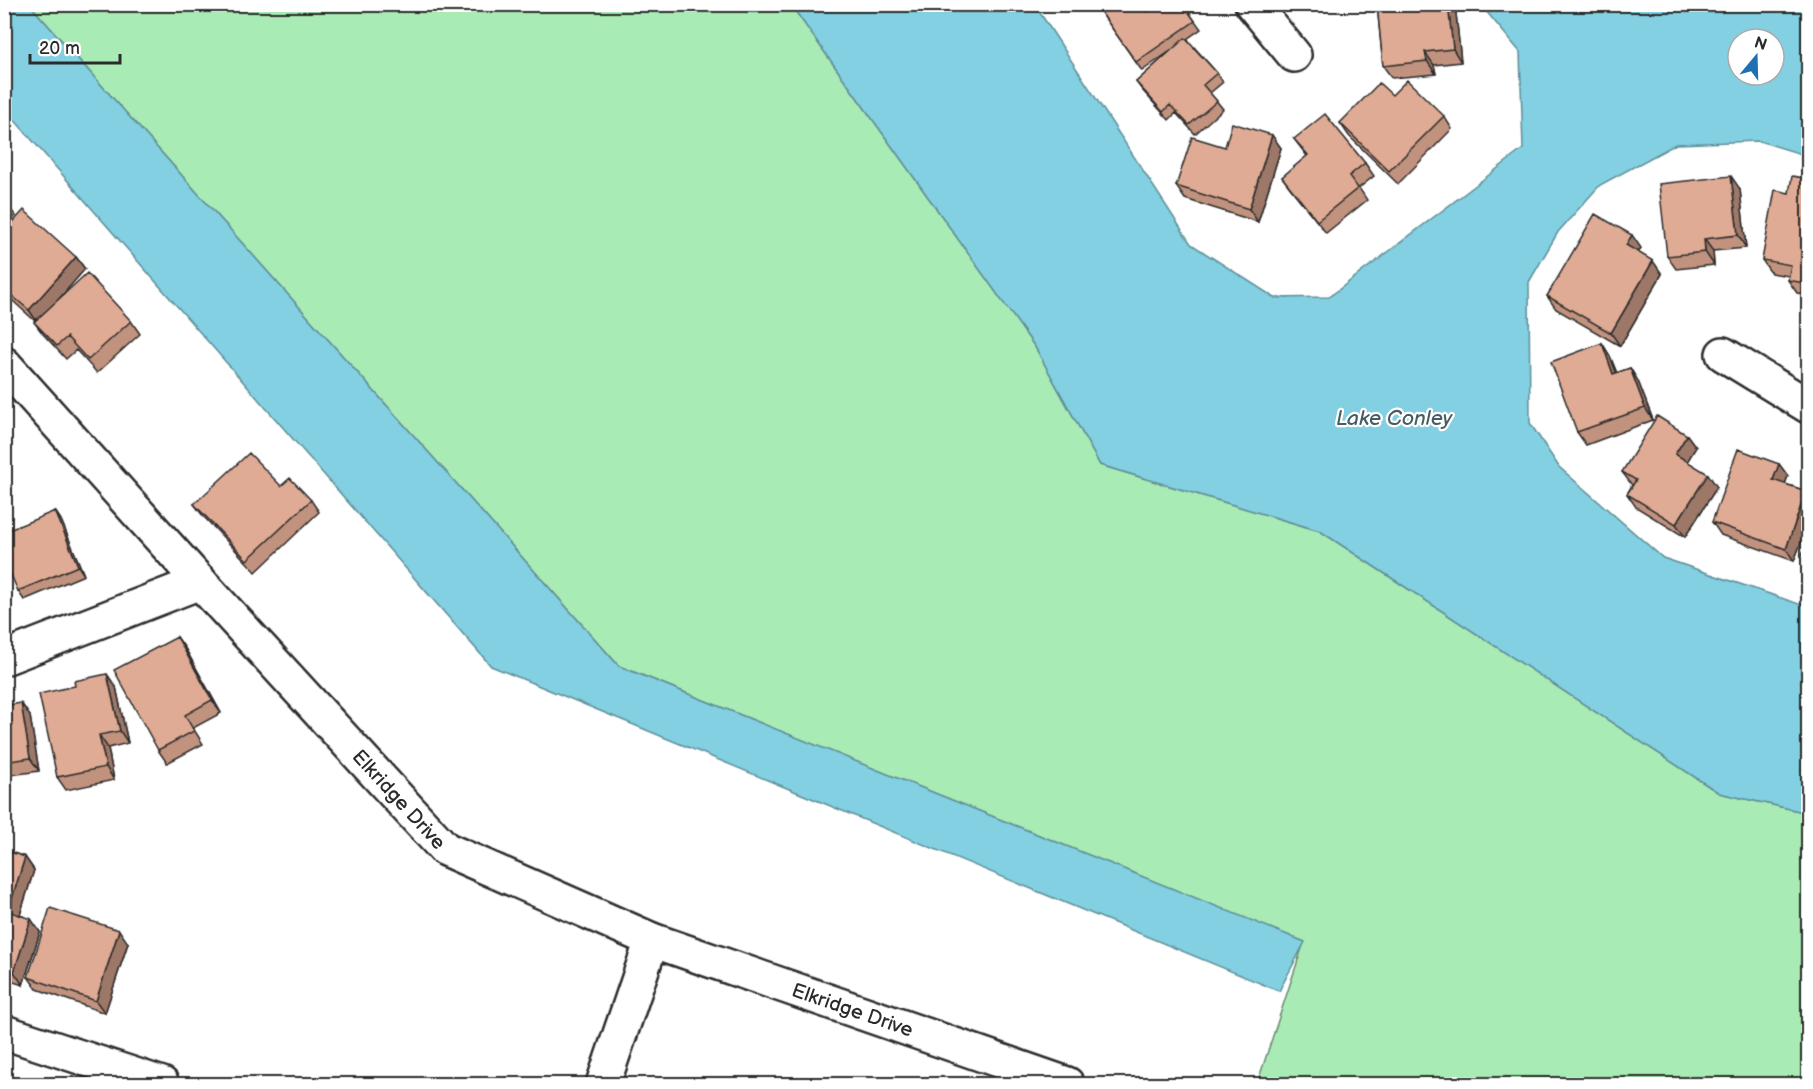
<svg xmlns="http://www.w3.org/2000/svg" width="1813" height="1089" font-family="'Balsamiq Sans',sans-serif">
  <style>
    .green { fill: #a9ebb5; stroke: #6a8b70; stroke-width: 1.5 }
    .water { fill: #82d0e1; stroke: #5f8e98; stroke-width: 1.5; fill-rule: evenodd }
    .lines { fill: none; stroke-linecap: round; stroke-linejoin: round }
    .street-casing { stroke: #2b2b2b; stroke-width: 38 }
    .street { stroke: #fff; stroke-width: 33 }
    .wall { fill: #c1937f; stroke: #2b2b2b; stroke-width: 1.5 }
    .shaded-wall { fill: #9d7868; stroke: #2b2b2b; stroke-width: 1.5 }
    .building { fill: #e0ab94; stroke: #2b2b2b; stroke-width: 1.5 }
    .labels { text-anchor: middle; stroke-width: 4.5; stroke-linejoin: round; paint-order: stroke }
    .street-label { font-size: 20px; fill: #2b2b2b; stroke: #fff }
    .water-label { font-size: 21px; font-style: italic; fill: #455d62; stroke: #fff }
  </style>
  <rect width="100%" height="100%" fill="#fff"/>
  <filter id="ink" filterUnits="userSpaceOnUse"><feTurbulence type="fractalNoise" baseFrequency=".0167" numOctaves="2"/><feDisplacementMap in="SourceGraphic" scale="12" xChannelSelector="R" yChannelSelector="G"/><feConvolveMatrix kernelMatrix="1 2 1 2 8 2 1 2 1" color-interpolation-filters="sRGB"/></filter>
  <g filter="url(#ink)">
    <path class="green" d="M30 5H791L1035 347 1100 465 1320 531 1719 793 1808 813V1084H1257L1304 942 619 666Z"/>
    <path class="water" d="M4 5H30L619 666 1305 942 1279 991 491 666 5 109Z
      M791 5H1035L1191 244 1275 298 1329 297 1523 149 1520 52 1481 5H1808V156L1759 141 1676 144 1600 185 1558 232 1529 282 1530 423 1559 467 1663 558 1808 607V813L1719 793 1320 531 1100 465 1035 347ZM1738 39H1774V75H1738Z"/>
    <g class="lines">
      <defs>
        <g id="street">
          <path d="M1252 4 1294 55"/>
          <path d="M1723 354 1808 406"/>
          <path id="s1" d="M4 364 200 582 445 849 652 940 1067 1084"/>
          <path d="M4 658 200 582"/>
          <path d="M4 1032 162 1084"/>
          <path d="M603 1084 652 940"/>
        </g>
      </defs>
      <use href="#street" class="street-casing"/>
      <use href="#street" class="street"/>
    </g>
    <path class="wall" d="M1095 4 1147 12 1183 4 1201 29 1187 39 1217 73 1223 82 1210 93 1223 109 1195 134 1176 113 1169 120 1142 90 1136 82 1169 52 1142 71Z
      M1356 4H1367L1361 10Z
      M1377 4H1455L1461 62 1434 65 1436 74 1392 78 1383 66Z
      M1392 95 1444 116 1452 129 1398 184 1349 136 1340 123Z
      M1294 139 1365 163 1374 176 1359 188 1367 200 1326 233 1291 189 1282 177 1307 156Z
      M1225 147 1281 148 1258 222 1185 199 1176 186Z
      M1809 179V295L1797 293 1788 280 1789 276 1771 273 1762 260 1789 193Z
      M1740 189 1746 248 1713 251 1714 265 1676 269 1667 256Z
      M4 202 16 216 4 226Z
      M4 232 76 257 85 269 59 298 131 321 140 334 97 373 76 350 66 359 43 334 34 322 35 321 4 293Z
      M1641 248 1638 252 1662 274 1620 346 1556 309 1547 296Z
      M1602 343 1610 356 1617 373 1630 368 1638 381 1653 420 1586 445 1577 432Z
      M1687 435 1696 447 1687 461 1717 487 1685 537 1636 507 1627 494 1632 485 1622 472Z
      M1779 464 1788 476 1785 484 1806 491 1809 495V522L1794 561 1721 535 1712 522Z
      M281 486 311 500 319 512 256 572 203 516 194 504Z
      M55 511 61 520 84 575 24 600 18 591Z
      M1809 537V564L1802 555Z
      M177 637 186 650 221 713 193 728 203 744 167 763 158 750Z
      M116 687 128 743 108 748 114 780 66 790 57 777Z
      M21 703 30 716 39 771 4 776V706Z
      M4 850 25 857 34 870 20 915 31 919 40 932 23 985 4 979Z
      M128 943 105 1013 37 989 28 977Z"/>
    <path class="shaded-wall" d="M1448 4H1455L1461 62 1453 49Z
      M1425 52 1434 65 1436 74 1427 61Z
      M1272 135 1281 148 1258 222 1249 209Z
      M1731 176 1740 189 1746 248 1738 235Z
      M1632 235 1641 248 1635 258 1626 245Z
      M1704 239 1713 251 1714 265 1705 252Z
      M76 257 85 269 38 323 29 310Z
      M1653 261 1662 274 1620 346 1611 333Z
      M1602 343 1610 356 1622 387 1613 374Z
      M1630 368 1638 381 1653 420 1645 408Z
      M1687 435 1696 447 1684 467 1675 454Z
      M1779 464 1788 476 1782 492 1773 480Z
      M1708 474 1717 487 1685 537 1676 524Z
      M1806 491 1809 495V522L1794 561 1786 549Z
      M55 511 61 520 84 575 78 566Z
      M177 637 186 650 221 713 212 700Z
      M107 674 116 687 128 743 120 731Z
      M21 703 30 716 39 771 30 758Z
      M99 735 108 748 114 780 106 767Z
      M25 857 34 870 17 924 8 911Z
      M31 919 40 932 23 985 14 972Z
      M119 930 128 943 105 1013 96 1001Z"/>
    <path class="building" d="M1095 4H1142L1147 12 1158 4H1183L1195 21 1136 62Z
      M1377 4H1448L1453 49 1425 52 1427 61 1383 66Z
      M1185 38 1217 73 1203 85 1217 101 1189 125 1170 105 1163 112 1136 82Z
      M1407 80 1444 116 1389 171 1340 123 1379 83 1392 95Z
      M1325 114 1365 163 1349 176 1358 188 1317 221 1282 177 1308 155 1294 139Z
      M1232 123 1272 135 1249 209 1176 186 1192 137 1225 147Z
      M1731 176 1738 235 1704 239 1705 252 1667 256 1659 184Z
      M1792 176 1809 179V284L1788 280 1791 265 1762 260 1775 190 1789 193Z
      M4 202 10 207 4 212Z
      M24 210 76 257 29 310 4 289V232Z
      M1595 214 1632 235 1626 245 1653 261 1611 333 1547 296Z
      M87 273 131 321 88 360 67 337 57 346 34 322Z
      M1602 343 1613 374 1630 368 1645 408 1577 432 1551 362Z
      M1657 416 1687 435 1675 454 1708 474 1676 524 1627 494 1636 480 1622 472Z
      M1738 449 1779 464 1773 480 1806 491 1786 549 1712 522Z
      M249 453 281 486 290 478 311 500 247 560 194 504Z
      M55 511 78 566 18 591 4 559V532Z
      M1809 537V558L1802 555Z
      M177 637 212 700 185 715 194 731 158 750 114 670Z
      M107 674 120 731 99 735 106 767 57 777 39 694 75 686 74 681Z
      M21 703 30 758 4 762V706Z
      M4 850 25 857 8 911 31 919 14 972 4 969Z
      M50 908 119 930 96 1001 28 977Z"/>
  </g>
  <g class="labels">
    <g class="street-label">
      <text dy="7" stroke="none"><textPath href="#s1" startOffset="588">Elkridge Drive</textPath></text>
      <text dy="7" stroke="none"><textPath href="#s1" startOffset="1094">Elkridge Drive</textPath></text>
    </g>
    <g class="water-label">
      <text x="1394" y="425">Lake Conley</text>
    </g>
  </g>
  <rect width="1813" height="1089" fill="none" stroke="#fff" stroke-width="24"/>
  <rect x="12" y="12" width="1789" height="1065" fill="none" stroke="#2b2b2b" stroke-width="2" filter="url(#ink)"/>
  <g transform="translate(1756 57) rotate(19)"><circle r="28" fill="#ffffff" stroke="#aaaaaa" stroke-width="1.5"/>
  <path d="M0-4.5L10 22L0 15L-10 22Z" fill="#1f6fb2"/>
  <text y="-9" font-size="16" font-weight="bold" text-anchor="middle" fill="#2b2b2b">N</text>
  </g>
  <path d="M30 54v9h90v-9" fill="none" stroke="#2b2b2b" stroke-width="3"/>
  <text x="39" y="54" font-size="18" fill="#2b2b2b" stroke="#ffffff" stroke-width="4.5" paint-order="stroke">20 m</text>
</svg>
